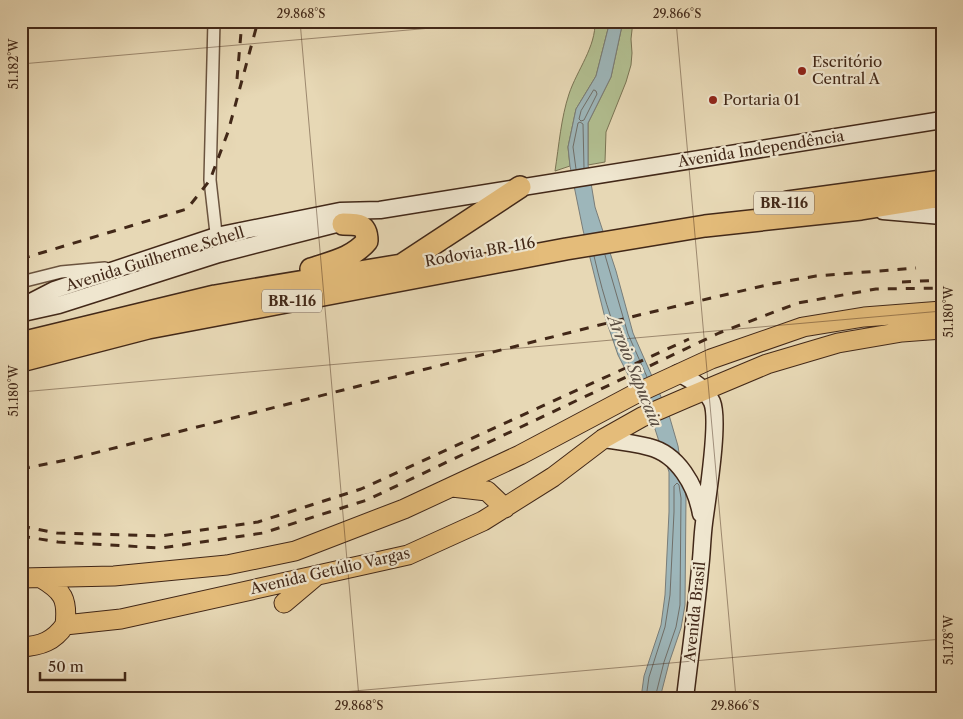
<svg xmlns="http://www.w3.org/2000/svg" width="963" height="719" font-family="'Libre Caslon Text',serif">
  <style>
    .green { fill: #b2bf91; stroke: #7a7454 }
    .water { fill: #9db6ba; stroke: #797d79 }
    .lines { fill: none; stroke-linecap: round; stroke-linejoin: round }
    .shore { stroke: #706f69; stroke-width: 1 }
    .minor-casing { stroke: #6b543f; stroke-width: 14 }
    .secondary-casing { stroke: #422818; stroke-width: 19 }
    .primary-casing { stroke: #422818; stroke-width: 21 }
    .motorway-casing { stroke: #422818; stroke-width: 24 }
    .minor { stroke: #efe6cf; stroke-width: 11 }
    .secondary { stroke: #efe6cf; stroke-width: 16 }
    .primary { stroke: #e4bc7a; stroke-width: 19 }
    .motorway { stroke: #e4bc7a; stroke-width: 21 }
    .rail { stroke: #422818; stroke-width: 3; stroke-dasharray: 9 9; stroke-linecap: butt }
    .ticks { fill: none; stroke: #422818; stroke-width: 1; stroke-opacity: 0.45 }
    .poi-dot { fill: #8f2418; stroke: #efe6cf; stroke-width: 2 }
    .labels { text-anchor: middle; stroke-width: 4.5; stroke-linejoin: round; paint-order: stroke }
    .shield { fill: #efe6cf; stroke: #76614f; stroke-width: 1 }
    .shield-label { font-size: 14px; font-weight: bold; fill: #422818 }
    .poi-label { font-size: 15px; fill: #422818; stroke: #efe6cf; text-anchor: start }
    .street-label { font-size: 15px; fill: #422818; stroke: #efe6cf }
    .water-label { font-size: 16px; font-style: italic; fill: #594c40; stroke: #efe6cf }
    .neatline { fill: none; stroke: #422818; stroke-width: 2 }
    .ticks-label { font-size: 12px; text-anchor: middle; fill: #422818 }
  </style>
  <rect width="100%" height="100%" fill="#e7d8b5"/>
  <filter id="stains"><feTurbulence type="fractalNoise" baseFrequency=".004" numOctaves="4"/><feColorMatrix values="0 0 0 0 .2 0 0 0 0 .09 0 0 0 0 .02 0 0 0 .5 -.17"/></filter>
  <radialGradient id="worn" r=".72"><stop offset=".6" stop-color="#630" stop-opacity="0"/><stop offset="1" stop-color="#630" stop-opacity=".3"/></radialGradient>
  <path class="green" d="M595 21H610L596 76 576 109 568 147 570 166 555 171C559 145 561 118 569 94 577 70 596 47 595 21Z
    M623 21H633L631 39 632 53 631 65 626 82 606 132 605 162 588 165V123L611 77Z"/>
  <path class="water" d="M610 21H623L611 77 588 123V165L595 207 616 271 633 333 669 415 678 446 686 498 685 605 681 628 669 663 660 698H641L644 676 661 625 665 595 669 512V472L654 426 618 355 604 314 583 230 570 166 568 147 576 109 596 76Z"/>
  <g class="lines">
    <path class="shore" d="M594 90 596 91 597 94 584 120 581 121 579 119 581 111Z
      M576 169 573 147 578 123 580 122 583 124 584 168
      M605 255 628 334 647 377
      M594 256C604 300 617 341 637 381
      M646 698 649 677 665 627 670 595 674 512V486L677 483 679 485 681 498 680 605 676 627 664 662 655 698"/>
    <defs>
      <path id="minor" d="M214 21 210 180 217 242
        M21 282 61 272 105 268"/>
      <path id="secondary" d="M883 211 942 216
        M21 307 54 290 216 236 340 211 380 210 942 120
        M23 313 59 305 219 254 352 220
        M678 373C692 380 705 388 712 402 720 421 707 499 704 523 702 538 702 554 700 569 696 612 690 655 685 698
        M603 439C618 441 634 443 649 447 678 454 696 486 701 514"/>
      <path id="primary" d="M452 487 487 491 505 508
        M21 578 114 576 227 565 295 551 404 509 520 455 633 395 711 359 803 327 864 317 942 311
        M41 578C63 591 68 599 65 625
        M284 603 316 576
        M21 647C41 646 54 641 65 625L121 619 408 555 483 521 553 477 603 439 642 417 686 398 767 364 838 343 902 332 942 329"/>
      <path id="motorway" d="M788 202 942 181
        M403 264 520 187
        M311 269C332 262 353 258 367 241 367 224 358 224 343 224
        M21 343 215 296 420 262
        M21 361 148 328 566 249 705 226 861 209 942 196"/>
    </defs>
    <use href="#minor" class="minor-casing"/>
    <use href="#secondary" class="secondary-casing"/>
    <use href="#primary" class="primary-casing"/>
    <use href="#motorway" class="motorway-casing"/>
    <use href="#minor" class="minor"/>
    <use href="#secondary" class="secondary"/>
    <use href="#primary" class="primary"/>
    <use href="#motorway" class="motorway"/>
    <path class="rail" d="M237 79 242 21
      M21 259 187 209 210 180 228 132 258 21
      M902 282 942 280
      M21 469 71 459 639 315 771 284 816 276 916 268
      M21 526 57 533 160 536 258 522 361 489 689 339
      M21 536 58 542 161 548 263 533 367 500 719 333 798 303 876 289 942 288"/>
  </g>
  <path class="ticks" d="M300 21 359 698M676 21 736 698M21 64 511 21M21 392 942 311M275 698 942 639"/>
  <g class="poi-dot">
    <circle cx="802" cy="71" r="5"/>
    <circle cx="713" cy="100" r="5"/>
  </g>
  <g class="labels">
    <g class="shield">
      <rect x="754" y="191.5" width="60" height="23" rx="4"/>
      <rect x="262" y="289.5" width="60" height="23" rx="4"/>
    </g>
    <g class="shield-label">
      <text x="784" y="208">BR-116</text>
      <text x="292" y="306">BR-116</text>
    </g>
    <g class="poi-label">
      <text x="812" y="67">Escritório<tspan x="812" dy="17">Central A</tspan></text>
      <text x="723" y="105">Portaria 01</text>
    </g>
    <g class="street-label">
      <text transform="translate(761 149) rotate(-9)" y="5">Avenida Independência</text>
      <text transform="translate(480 252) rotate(-10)" y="5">Rodovia BR-116</text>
      <text transform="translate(155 259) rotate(-17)" y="5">Avenida Guilherme Schell</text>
      <text transform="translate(330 571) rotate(-13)" y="5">Avenida Getúlio Vargas</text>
      <text transform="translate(695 612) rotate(-84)" y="5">Avenida Brasil</text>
    </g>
    <g class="water-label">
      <text transform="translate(635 371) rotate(68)" y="6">Arroio Sapucaia</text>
    </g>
  </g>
  <rect width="963" height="719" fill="none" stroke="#e7d8b5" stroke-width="55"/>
  <path d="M40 672v8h85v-8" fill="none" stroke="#422818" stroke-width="2.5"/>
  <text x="48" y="672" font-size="15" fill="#422818" stroke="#efe6cf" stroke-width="4" paint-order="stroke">50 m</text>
  <rect x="28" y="28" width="908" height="664" class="neatline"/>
  <g class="ticks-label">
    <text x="301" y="18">29.868°S</text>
    <text x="677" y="18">29.866°S</text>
    <text transform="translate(14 64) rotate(-90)" y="4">51.182°W</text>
    <text transform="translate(949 312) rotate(-90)" y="4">51.180°W</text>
    <text transform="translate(14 391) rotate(-90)" y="4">51.180°W</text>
    <text transform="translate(949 640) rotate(-90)" y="4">51.178°W</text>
    <text x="359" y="710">29.868°S</text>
    <text x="735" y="710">29.866°S</text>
  </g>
  <rect width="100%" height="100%" filter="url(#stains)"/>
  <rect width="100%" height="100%" fill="url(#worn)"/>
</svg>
